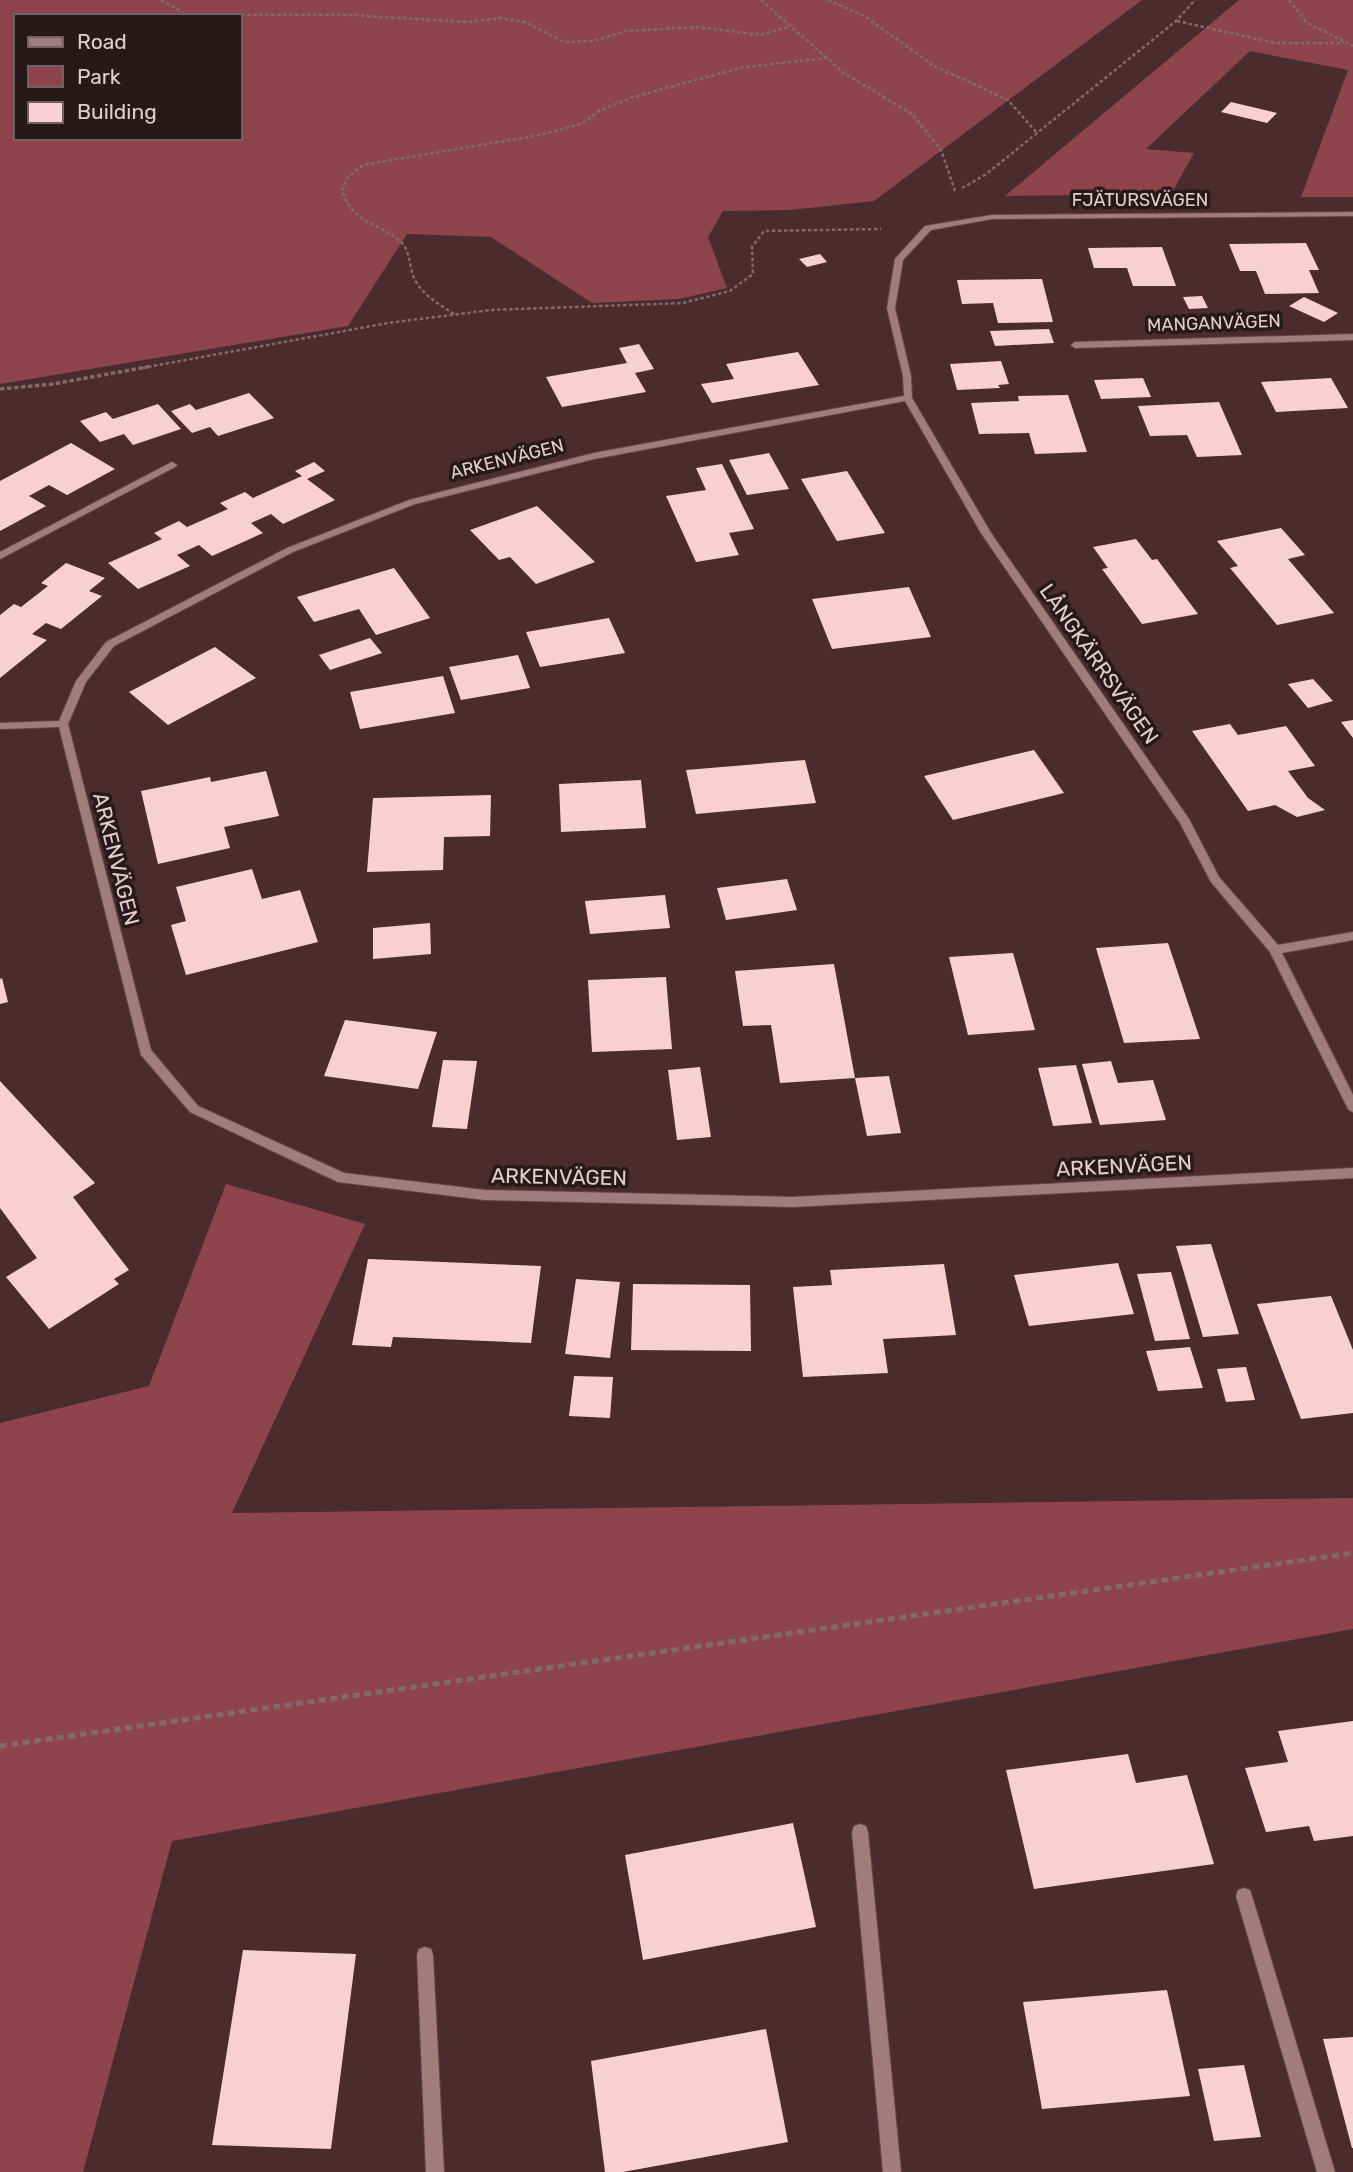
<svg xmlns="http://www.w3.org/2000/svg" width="1353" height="2172" font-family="Rubik,sans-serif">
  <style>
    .green { fill: #8d454b; fill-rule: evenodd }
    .building { fill: #f9d0d2 }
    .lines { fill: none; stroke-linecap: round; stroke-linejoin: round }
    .minor-casing { stroke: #62484a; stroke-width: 2 }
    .path-far2 { stroke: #84696b; stroke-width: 2.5; stroke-dasharray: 3.5 2.5; stroke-linecap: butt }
    .path-far1 { stroke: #84696b; stroke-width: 3.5; stroke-dasharray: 4.5 2.5; stroke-linecap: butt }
    .path { stroke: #84696b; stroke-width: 5; stroke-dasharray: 7 4.5; stroke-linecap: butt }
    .minor { fill: #a17c7d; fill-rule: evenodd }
    .labels { text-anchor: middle; stroke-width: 7; stroke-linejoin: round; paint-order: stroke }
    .far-street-label { font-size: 18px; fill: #e3cecf; stroke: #27191a }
    .street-label { font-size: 21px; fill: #e3cecf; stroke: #27191a }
  </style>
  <rect width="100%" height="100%" fill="#4b2c2e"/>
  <path class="green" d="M0 0H1142L874 201 790 210 723 211 708 237 727 288 679 299 592 303 491 237 407 234 348 326 0 384ZM16 16H240V138H16Z
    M1239 0H1353V197H1301L1348 70 1250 51 1146 149 1194 153 1171 194 1005 196Z
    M226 1184 365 1224 232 1513 1353 1498V1629L172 1841 83 2172H0V1423L149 1386Z"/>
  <path class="building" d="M1231 102 1277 113 1267 123 1221 112Z
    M1306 243 1319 270H1309L1319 293 1265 294 1256 271H1240L1229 244Z
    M1162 247 1176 286H1133L1127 268H1094L1088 248Z
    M820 254 827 262 807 267 799 259Z
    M1042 279 1053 322 998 323 993 303 962 304 957 280Z
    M1202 296 1208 308 1189 309 1183 297Z
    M1304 297 1338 313 1324 322 1289 306Z
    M1049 329 1054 343 995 346 990 331Z
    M639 344 654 369 635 373 646 392 562 407 546 377 627 363 619 348Z
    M798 352 819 385 712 403 701 384 734 379 726 364Z
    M1001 361 1009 384 998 385 1000 388 957 390 950 364Z
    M1143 378 1151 397 1101 399 1094 380Z
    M1331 378 1348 408 1276 412 1261 382Z
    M249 393 274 418 218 436 210 427 192 433 171 411 190 404 196 410Z
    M1068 395 1087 452 1035 454 1029 433 979 434 971 403 1019 401 1018 396Z
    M1219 402 1242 455 1197 457 1187 435 1150 436 1138 406Z
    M158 404 181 429 133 445 124 434 100 442 80 421 106 412 113 419Z
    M71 443 115 469 67 495 49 485 29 496 46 506 0 531V481Z
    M769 453 789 489 747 495 729 460Z
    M314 462 325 471 307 479 335 500 283 524 271 514 251 523 263 533 212 556 199 545 177 555 190 566 138 589 108 563 162 539 154 533 179 521 187 527 228 509 220 503 245 492 253 498 302 476 295 471Z
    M722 464 754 529 729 533 739 555 696 562 666 496 706 490 696 468Z
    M847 471 885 533 837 541 801 479Z
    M537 506 595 562 536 584 510 557 499 560 470 530Z
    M1281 528 1305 555 1288 559 1334 613 1277 625 1230 568 1238 566 1217 541Z
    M1136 539 1152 560 1157 559 1198 614 1142 624 1102 569 1108 568 1093 547Z
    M66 563 105 578 89 591 102 596 61 629 46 623 32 634 47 640 0 678V615L14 604 21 607 48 586 41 583Z
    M394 568 430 618 376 635 359 609 314 622 297 597Z
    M909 587 931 637 832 649 812 599Z
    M609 618 625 653 540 667 526 632Z
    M370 638 382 653 330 670 319 655Z
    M215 647 256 678 168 725 129 692Z
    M518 655 530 688 461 700 449 667Z
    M443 676 455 713 360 729 350 692Z
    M1313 679 1333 701 1308 708 1288 684Z
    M1353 720V738L1341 722Z
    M1230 724 1238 735 1286 726 1315 766 1288 771 1308 798 1325 810 1297 817 1275 805 1248 811 1192 731Z
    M1034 750 1064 793 953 820 924 776Z
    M805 760 816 803 696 814 686 770Z
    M266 771 279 816 224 827 230 848 158 864 141 791 210 777 211 782Z
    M641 780 646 828 561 832 559 784Z
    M491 795 490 836 444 837 443 870 367 872 373 798Z
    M252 869 262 899 300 890 318 942 186 975 171 925 186 921 176 887Z
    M787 879 797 910 726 920 717 888Z
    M665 895 670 928 590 934 585 901Z
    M430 923 431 954 373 959V928Z
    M1168 943 1200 1039 1124 1043 1096 948Z
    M1013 953 1035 1030 968 1035 949 957Z
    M834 964 855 1078 889 1076 901 1133 867 1136 855 1078 780 1083 771 1025 743 1026 735 971Z
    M666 977 672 1049 592 1052 588 980Z
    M2 978 8 1002 0 1004V979Z
    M345 1020 437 1032 418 1089 324 1076Z
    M443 1060 477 1061 467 1129 432 1127Z
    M1111 1061 1118 1083 1153 1080 1166 1120 1100 1125 1082 1064Z
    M1076 1065 1092 1123 1053 1126 1038 1068Z
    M700 1067 711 1137 677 1140 668 1070Z
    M0 1081 95 1183 73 1197 129 1270 114 1279 119 1284 49 1329 6 1277 37 1258 0 1208Z
    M1211 1244 1239 1334 1203 1337 1176 1246Z
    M368 1259 541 1266 531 1343 393 1337 391 1347 352 1345Z
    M1118 1263 1134 1314 1029 1326 1014 1275Z
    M944 1264 956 1335 883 1339 888 1373 803 1377 793 1287 832 1285 830 1270Z
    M1171 1272 1190 1339 1155 1341 1137 1274Z
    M576 1279 620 1282 610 1358 565 1354Z
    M633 1284 750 1285 751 1351 631 1350Z
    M1331 1296 1353 1350V1413L1301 1419 1257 1304Z
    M1190 1347 1203 1388 1158 1391 1146 1351Z
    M1246 1367 1255 1400 1226 1402 1217 1369Z
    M574 1376 613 1377 610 1418 569 1416Z
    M1353 1721V1836L1314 1841 1309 1826 1266 1832 1245 1768 1288 1762 1278 1731Z
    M1128 1754 1136 1783 1187 1775 1214 1864 1034 1889 1006 1770Z
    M793 1823 816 1927 643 1960 625 1855Z
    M243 1950 356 1954 331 2149 212 2145Z
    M1167 1990 1190 2096 1042 2109 1023 2002Z
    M766 2029 788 2142 623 2172H605L591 2061Z
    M1353 2037V2148H1352L1323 2039Z
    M1244 2065 1261 2137 1214 2141 1198 2069Z"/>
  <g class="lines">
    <defs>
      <path id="minor" d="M1353 212V216L992 219 931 230 903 260 895 308 911 376 912 398 991 533 1189 819 1219 877 1278 945 1353 932V940L1282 953 1353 1095V1112L1349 1110 1347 1107 1270 952 1211 882 1180 823 981 533 905 401 594 459 415 504 293 552 114 646 86 682 68 724 151 1050 198 1106 344 1173 485 1190 793 1197 1353 1168V1178L793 1207 485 1200 338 1182 190 1112 141 1055 59 727 0 729V723L59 721 76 681 106 642 287 548 409 500 594 453 904 396 903 376 887 308 895 259 925 226 992 215Z
        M1353 334V340L1075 348 1071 345 1075 342Z
        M172 462 177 465 175 467 0 559V552Z
        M860 1824 866 1826 868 1832 901 2172H883L852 1832 854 1826Z
        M1244 1888 1250 1890 1252 1896 1335 2172H1317L1236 1896 1238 1890Z
        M425 1947 431 1949 433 1955 444 2172H426L417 1955 419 1949Z"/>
    </defs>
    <use href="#minor" class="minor-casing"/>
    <path class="path-far2" d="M161 0 187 15H349L467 22 501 18 525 22 564 42 593 41 625 31 698 27 761 35 788 27
      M761 0 844 73 912 114 941 150 955 191
      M828 0 866 17 934 66 1008 100 1037 133
      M1289 0 1307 23 1353 46
      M1177 21 1275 43H1344
      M962 188 985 175 1176 21 1195 0
      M454 314C439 304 422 295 414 278 409 266 411 253 401 242 383 224 352 225 342 190L348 177 363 165 540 135 581 124 599 111 633 97 744 67 828 58
      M142 368 388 323 491 310 683 303 730 291 753 274 752 247 764 231 881 229"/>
    <path class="path-far1" d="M0 389 53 384 152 366"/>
    <path class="path" d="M0 1746 1353 1553"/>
    <use href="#minor" class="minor"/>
  </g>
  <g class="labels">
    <g class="far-street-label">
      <text x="1140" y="206">FJÄTURSVÄGEN</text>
      <text transform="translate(1214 323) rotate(-2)" y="6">MANGANVÄGEN</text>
      <text transform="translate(507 459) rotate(-14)" y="6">ARKENVÄGEN</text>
    </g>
    <g class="street-label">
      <text transform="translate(1099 664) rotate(55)" y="7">LÅNGKÄRRSVÄGEN</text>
      <text transform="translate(116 859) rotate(76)" y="7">ARKENVÄGEN</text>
      <text transform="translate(1124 1166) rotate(-3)" y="7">ARKENVÄGEN</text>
      <text transform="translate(559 1177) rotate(1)" y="7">ARKENVÄGEN</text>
    </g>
  </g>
  <rect x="14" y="14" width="228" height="126" fill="#27191a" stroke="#726162" stroke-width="2"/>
  <rect x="28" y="37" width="35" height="10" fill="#a17c7d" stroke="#726162" stroke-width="2"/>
  <text x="77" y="49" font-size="21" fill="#e3cecf">Road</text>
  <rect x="28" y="66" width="35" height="21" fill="#8d454b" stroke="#726162" stroke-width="2"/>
  <text x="77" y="84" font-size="21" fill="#e3cecf">Park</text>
  <rect x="28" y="102" width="35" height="21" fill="#f9d0d2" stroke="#726162" stroke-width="2"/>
  <text x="77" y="119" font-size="21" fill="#e3cecf">Building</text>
</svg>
